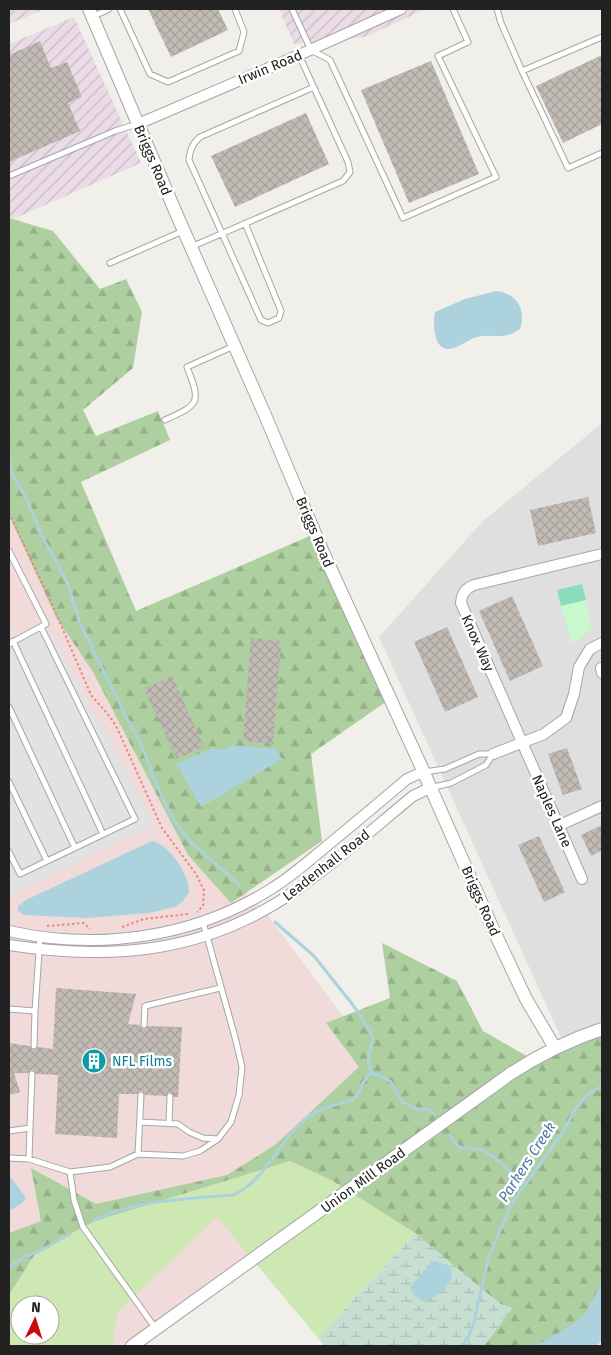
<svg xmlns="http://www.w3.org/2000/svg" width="611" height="1355" font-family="'Fira Sans',sans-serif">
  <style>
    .residential { fill: #e0dfdf }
    .commercial { fill: #f1dada; fill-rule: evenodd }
    .industrial { fill: url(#industrial-furrows) }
    .grass { fill: #cde8b2; fill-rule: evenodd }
    .forest { fill: url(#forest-firs) }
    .wetland { fill: url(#wetland-marsh) }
    .park { fill: #caf8cd }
    .pitch { fill: #8bdcbd }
    .parking { fill: #e2e2e2 }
    .water { fill: #acd2dd }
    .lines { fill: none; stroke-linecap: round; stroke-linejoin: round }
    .stream { stroke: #acd2dd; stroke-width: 3 }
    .building { fill: url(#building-cross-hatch) }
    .service-casing { stroke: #a6a6a6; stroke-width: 7 }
    .minor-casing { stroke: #a6a6a6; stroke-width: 12 }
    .tertiary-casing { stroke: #a6a6a6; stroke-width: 14 }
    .path { stroke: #f48477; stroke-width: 2; stroke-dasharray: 2.5 2.5; stroke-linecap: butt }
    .service { stroke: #fff; stroke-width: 5 }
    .minor { stroke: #fff; stroke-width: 10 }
    .tertiary { stroke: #fff; stroke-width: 12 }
    .labels { text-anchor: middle; stroke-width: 5; stroke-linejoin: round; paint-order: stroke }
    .street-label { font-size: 14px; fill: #222; stroke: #fff }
    .culture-label { font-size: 14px; fill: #0d838f; stroke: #fff; text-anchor: start }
    .water-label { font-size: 15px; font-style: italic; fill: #4e7aa6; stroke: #fff }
  </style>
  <defs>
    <pattern id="industrial-furrows" width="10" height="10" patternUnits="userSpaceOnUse" patternTransform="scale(1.25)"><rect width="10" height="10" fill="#eadbe7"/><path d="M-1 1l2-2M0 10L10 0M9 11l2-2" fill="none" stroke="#c8bcc6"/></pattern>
    <pattern id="forest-firs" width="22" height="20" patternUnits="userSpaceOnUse" patternTransform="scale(1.25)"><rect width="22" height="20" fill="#aecfa0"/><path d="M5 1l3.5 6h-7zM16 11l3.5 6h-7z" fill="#95b18a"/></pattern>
    <pattern id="wetland-marsh" width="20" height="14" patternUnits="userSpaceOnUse" patternTransform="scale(1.25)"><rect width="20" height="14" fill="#c7dfd3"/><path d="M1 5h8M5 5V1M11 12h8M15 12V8" fill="none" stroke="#abbfb5"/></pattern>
    <pattern id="building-cross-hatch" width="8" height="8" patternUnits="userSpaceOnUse" patternTransform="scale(1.25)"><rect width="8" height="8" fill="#c2bbb5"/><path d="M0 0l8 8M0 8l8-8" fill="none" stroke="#a6a09b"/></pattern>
  </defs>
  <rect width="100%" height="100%" fill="#f1efe9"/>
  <path class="residential" d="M602 423V1032L564 1044 379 637 483 521Z"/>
  <path class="commercial" d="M9 464 186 831 264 910 351 1027 393 1158 132 1346H9ZM20 1305H50V1335H20Z"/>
  <path class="industrial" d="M9 9H45L9 24Z
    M279 9H426L365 37 294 44Z
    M74 17 141 163 13 219 9 218V44Z"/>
  <path class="grass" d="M290 1161 333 1181 415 1233 318 1338 217 1217 118 1312 113 1337 114 1346H9V1296L37 1251 95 1221ZM20 1305H50V1335H20Z"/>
  <path class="forest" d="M9 218 53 231 100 289 126 279 142 312 133 368 83 410 96 436 158 411 170 440 81 482 136 611 319 532 390 699 311 754 322 841 231 903 188 855 93 672 56 617 9 515Z
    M382 943 457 981 483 1031 532 1059 602 1032V1329L580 1346H484L512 1308 500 1304 415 1233 333 1181 290 1161 95 1221 37 1251 9 1295V1233L41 1221 31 1168 96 1204 227 1175 275 1145 359 1067 326 1023 390 998Z"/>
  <path class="wetland" d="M415 1233 500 1304 512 1308 484 1346H324L318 1338Z"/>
  <path class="park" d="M586 600 592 629 572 644 561 606Z"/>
  <path class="pitch" d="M582 584 586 600 561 606 557 590Z"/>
  <path class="parking" d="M46 624 154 822 9 897V644Z"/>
  <path class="water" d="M496 291C516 293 527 309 520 329 502 341 494 333 477 337 468 339 458 349 448 349 433 349 433 322 435 312L465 299Z
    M232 745 276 749 282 759 201 807 177 764 213 748C220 750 227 750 232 745Z
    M152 841C169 844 190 875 189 892L183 901 175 907 149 913 87 918 24 915 18 911V906L26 900Z
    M9 1175 26 1198 21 1204 9 1211Z
    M433 1261 448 1265C461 1282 437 1296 424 1302L414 1295 410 1287Z
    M602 1281V1341L596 1346H533C549 1339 578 1324 588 1309 593 1301 597 1290 602 1281Z"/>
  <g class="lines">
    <path class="stream" d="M9 458 11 472 26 498 43 538 68 584 79 621 115 694C120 700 120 704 123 711 127 721 135 730 140 741 150 767 159 794 173 818 192 851 216 860 240 886
      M275 922 314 956 353 1005 370 1030 373 1039 368 1059 371 1073 383 1077 391 1082 402 1102 417 1109H428L434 1114
      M449 1135 458 1146 462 1148 480 1149 494 1157 525 1185
      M95 1220C133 1200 190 1199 233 1195 267 1180 279 1139 308 1117 324 1105 339 1106 355 1098 362 1090 361 1081 371 1073
      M9 1268 25 1256 38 1252 70 1234
      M461 1346 468 1337 473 1326 489 1256 512 1203 563 1132 576 1108 588 1094 602 1086"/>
  </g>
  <path class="building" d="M148 9H218L228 30 171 57Z
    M40 41 51 68 67 62 82 97 68 103 80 131 9 162V55Z
    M602 55V124L563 143 536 86Z
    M431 61 479 174 409 203 361 90Z
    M306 113 329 164 235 207 211 156Z
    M588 497 596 533 538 546 530 510Z
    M512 596 543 666 510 681 479 611Z
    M447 627 478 697 445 712 414 642Z
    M251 638 281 641 273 744 243 741Z
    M172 676 204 747 177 759 144 689Z
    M567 748 582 789 563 795 548 754Z
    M602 825V850L591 856 581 835Z
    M539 836 565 892 544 902 518 845Z
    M56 988 136 994 128 1024 140 1025 141 1028 144 1029 148 1026 182 1027 178 1097H174L171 1092H168L166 1096 145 1095 142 1091H139L137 1094H119L117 1138 55 1134 58 1075 36 1074 33 1070H30L28 1073H14L20 1092 9 1095V1043L30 1046 33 1050 38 1047 53 1049Z"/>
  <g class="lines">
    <defs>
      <path id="service" d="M120 9 150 74 168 82 239 51 244 32 235 9
        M292 9 311 50 330 60 403 218 496 177 438 56 468 42 453 9
        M497 9 501 23 522 71
        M94 16 109 9
        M602 37 522 71 568 168 602 153
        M9 176 115 131 137 124
        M245 223 281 311 279 318 268 323 261 320 189 160C190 150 192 144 200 137L314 87
        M191 247 343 181 350 172 348 162 299 55
        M110 263 183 231
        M165 420C200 404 201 403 187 367L234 346
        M9 551 46 624 9 644
        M13 641 103 834
        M9 707 75 848
        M424 772 445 769 479 754H493
        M9 782 47 861
        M430 788 451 783 486 765 493 754
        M9 852 20 874 135 819 41 627
        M9 1009 35 1011 40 937
        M144 1025 145 1006 220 988
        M34 1046 35 1011
        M140 1122 178 1124 189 1132 203 1138 218 1139
        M169 1123 170 1096
        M9 1131 30 1128 32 1074
        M138 1154 141 1095
        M9 1158 29 1159 70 1172 110 1167 138 1154 183 1156 200 1151 218 1139 231 1122 239 1095 242 1067 236 1041 203 922
        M29 1159 30 1128
        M70 1172 74 1200 83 1227 156 1329"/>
      <path id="minor" d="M138 124 299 55 401 9
        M601 668 602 673
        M493 754 544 734 566 718 574 694 579 667 590 649 602 643
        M558 826 602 806
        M582 879 461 603C462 593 465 589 474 585L602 554
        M9 931C98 951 193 938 271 889 292 876 310 860 328 845 355 823 381 801 407 779L423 772
        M9 945C113 961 206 953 295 891 336 862 374 828 413 796L430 788"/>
      <path id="tertiary" d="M89 9 176 213 265 415 322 550 421 766 493 929 526 999 555 1048
        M132 1346 510 1074C539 1055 569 1040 602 1029"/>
    </defs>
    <use href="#service" class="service-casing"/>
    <use href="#minor" class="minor-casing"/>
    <use href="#tertiary" class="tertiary-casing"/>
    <path class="path" d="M9 513 51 602 91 695C100 706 110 715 117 728L162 828 196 874 204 890 203 906 197 912
      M47 926 84 923 90 929
      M122 927 144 919 188 914"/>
    <use href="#service" class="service"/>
    <use href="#minor" class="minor"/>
    <use href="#tertiary" class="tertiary"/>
  </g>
  <defs>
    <symbol id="building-disc" viewBox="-11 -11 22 22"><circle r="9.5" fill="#0f9aa8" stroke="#fff"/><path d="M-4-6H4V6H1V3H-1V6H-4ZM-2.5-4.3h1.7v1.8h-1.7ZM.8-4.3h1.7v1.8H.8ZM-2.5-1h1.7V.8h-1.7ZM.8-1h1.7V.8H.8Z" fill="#fff"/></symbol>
  </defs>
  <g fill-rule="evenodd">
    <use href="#building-disc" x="80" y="1047" width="28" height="28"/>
  </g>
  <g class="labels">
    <g class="street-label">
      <text transform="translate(270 67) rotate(-23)" y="5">Irwin Road</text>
      <text transform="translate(153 160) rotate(67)" y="5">Briggs Road</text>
      <text transform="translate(315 532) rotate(67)" y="5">Briggs Road</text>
      <text transform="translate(478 643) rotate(66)" y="5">Knox Way</text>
      <text transform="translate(552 811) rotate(66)" y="5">Naples Lane</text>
      <text transform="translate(326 865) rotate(-38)" y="5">Leadenhall Road</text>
      <text transform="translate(481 901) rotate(66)" y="5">Briggs Road</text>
      <text transform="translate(363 1180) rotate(-36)" y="5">Union Mill Road</text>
    </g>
    <g class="culture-label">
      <text x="112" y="1066">NFL Films</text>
    </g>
    <g class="water-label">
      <text transform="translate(527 1162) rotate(-57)" y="5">Parkers Creek</text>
    </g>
  </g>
  <rect width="611" height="1355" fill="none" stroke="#222222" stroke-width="20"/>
  <g transform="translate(35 1320) rotate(4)"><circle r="24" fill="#ffffff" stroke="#a7a7a7"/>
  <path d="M0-4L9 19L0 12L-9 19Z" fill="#ca090a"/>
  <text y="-8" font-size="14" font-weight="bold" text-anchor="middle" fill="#222222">N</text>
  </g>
</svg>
